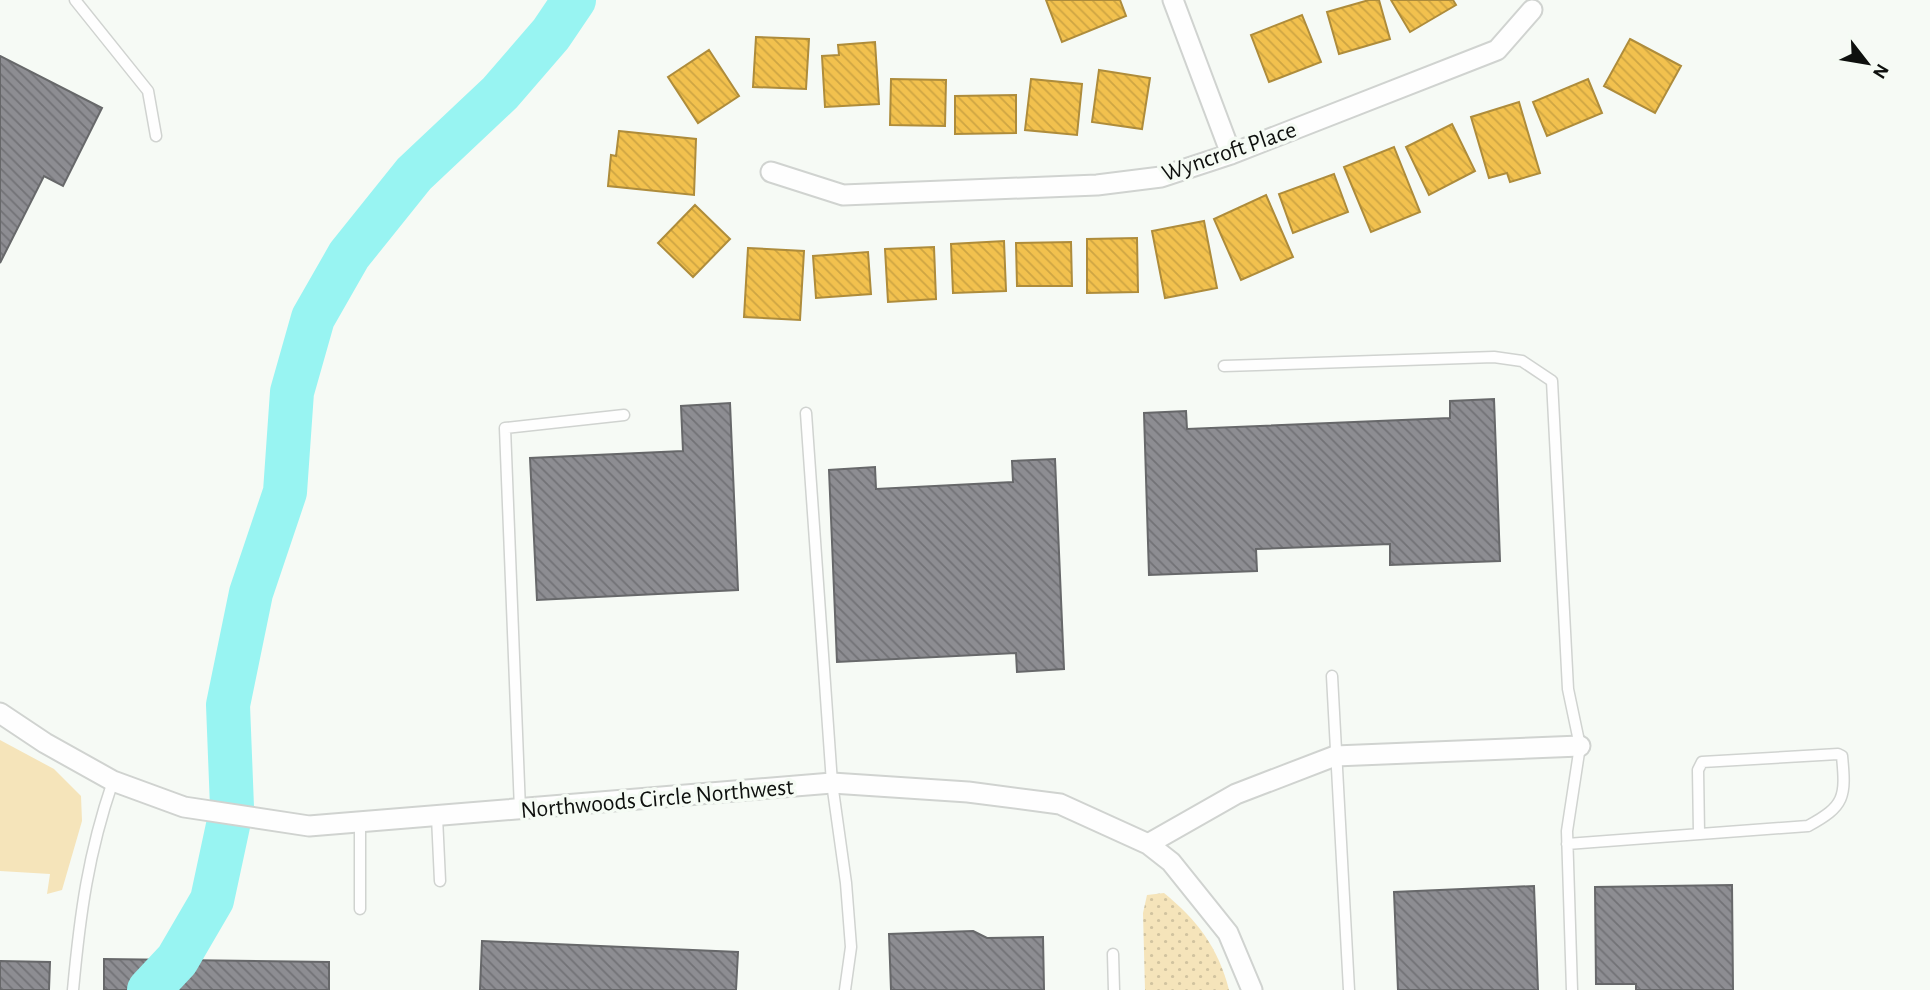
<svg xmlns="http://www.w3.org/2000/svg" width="1930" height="990" font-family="'Alegreya Sans',sans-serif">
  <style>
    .grass { fill: url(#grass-dots) }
    .park { fill: #f5e4ba }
    .homes { fill: url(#homes-back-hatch); stroke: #ae8c3b; stroke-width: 2 }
    .industry { fill: url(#industry-back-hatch); stroke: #67686a; stroke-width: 2 }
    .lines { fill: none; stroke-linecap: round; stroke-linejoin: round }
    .river { stroke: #98f4f2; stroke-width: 44 }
    .service-casing { stroke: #d0d3d0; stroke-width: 13 }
    .minor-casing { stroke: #d0d3d0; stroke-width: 23 }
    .service { stroke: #fefefe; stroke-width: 10 }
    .minor { stroke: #fefefe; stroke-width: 19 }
    .labels { text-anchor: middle; stroke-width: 7; stroke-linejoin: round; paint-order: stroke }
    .street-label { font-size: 24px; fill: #0e100e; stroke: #f5fbf4 }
  </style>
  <defs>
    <pattern id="grass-dots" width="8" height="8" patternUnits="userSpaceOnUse" patternTransform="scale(1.75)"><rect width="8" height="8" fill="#f5e4ba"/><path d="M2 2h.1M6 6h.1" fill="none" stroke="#d1c39f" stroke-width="1.8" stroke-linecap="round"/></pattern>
    <pattern id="homes-back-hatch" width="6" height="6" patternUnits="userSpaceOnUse" patternTransform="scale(1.75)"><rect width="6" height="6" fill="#f2c14e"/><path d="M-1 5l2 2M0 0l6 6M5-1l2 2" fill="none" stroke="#cea543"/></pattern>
    <pattern id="industry-back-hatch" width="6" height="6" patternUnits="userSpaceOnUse" patternTransform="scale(1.75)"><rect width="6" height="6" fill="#8d8d92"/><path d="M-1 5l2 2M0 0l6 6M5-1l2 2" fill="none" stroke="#727276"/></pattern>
  </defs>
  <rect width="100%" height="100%" fill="#f6faf5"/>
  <path class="grass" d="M1164 893C1197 920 1218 947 1229 990H1145L1143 913 1147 895Z"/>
  <path class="park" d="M0 740 54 769 81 796 82 821 62 890 47 894 50 874 0 871Z"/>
  <path class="homes" d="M1046 0H1120L1126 16 1062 42Z
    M1369 0H1379L1390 39 1339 54 1327 12Z
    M1391 0H1453L1456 5 1410 32Z
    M1302 15 1321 62 1269 82 1251 35Z
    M756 37 809 39 806 89 753 87Z
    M1630 39 1681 66 1655 113 1604 86Z
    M875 42 879 104 825 107 822 56 839 55 838 45Z
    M709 50 739 96 698 123 668 77Z
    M1099 70 1150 78 1142 129 1092 122Z
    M891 79 946 80 945 126 890 125Z
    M1031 79 1082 84 1077 135 1025 130Z
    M1588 79 1602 113 1547 136 1533 102Z
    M1016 95V133L955 134V96Z
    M1519 102 1540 173 1510 182 1507 173 1489 178 1471 117Z
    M1452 124 1475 171 1429 195 1406 147Z
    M619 131 696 139 694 195 608 186 611 155 616 156Z
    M1394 147 1420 212 1371 232 1344 167Z
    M1334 174 1348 212 1293 233 1279 194Z
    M1266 195 1293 257 1241 280 1214 219Z
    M695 205 730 239 693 277 658 243Z
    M1204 221 1217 288 1165 298 1152 231Z
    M1137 238 1138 292 1087 293V239Z
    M1004 241 1006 291 953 293 951 244Z
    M1071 242 1072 286H1017L1016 243Z
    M934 247 936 299 888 302 885 249Z
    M748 248 804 251 800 320 744 317Z
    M868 252 871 294 816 298 813 256Z"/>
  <path class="industry" d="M0 56 102 108 63 186 44 176 0 263Z
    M1494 399 1500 561 1390 565V544L1256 549 1257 571 1149 575 1144 413 1186 411 1187 429 1450 418V401Z
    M730 403 738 590 537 600 530 458 683 451 681 406Z
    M1055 459 1064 669 1017 672 1016 653 837 662 829 470 875 467 876 489 1013 482 1012 461Z
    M1732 885 1733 990H1636V984H1596L1595 887Z
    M1534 886 1538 990H1398L1394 892Z
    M973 931 987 938 1043 937 1044 990H891L889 934Z
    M482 941 738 952 736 990H480Z
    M104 959 329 962V990H104Z
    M0 961 50 962 49 990H0Z"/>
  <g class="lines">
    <path class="river" d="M149 990 177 960 212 900 232 807 228 705 251 593 285 492 292 392 313 318 349 255 414 174 500 93 551 34 574 0"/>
    <defs>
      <path id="service" d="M75 0 148 91 156 136
        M1224 366 1494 357 1522 361 1552 381 1568 689 1580 746 1567 831 1572 990
        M806 413 832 783 846 883 851 947 845 990
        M1332 676 1349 990
        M520 810 505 428 624 415
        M437 817 440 881
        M1567 844 1808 826C1845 806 1846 797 1842 756L1838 754 1702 762 1698 770 1699 833
        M360 909V822
        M1113 954 1114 990
        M73 990C80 914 88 854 113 781"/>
      <path id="minor" d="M1173 0 1231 154
        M771 172 843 195 1097 185 1161 177 1231 154 1497 50 1532 10
        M0 713 45 743 113 781 184 807 309 826 832 783 968 792 1060 804 1148 844 1171 862 1228 933 1252 990
        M1148 844 1236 794 1335 756 1580 746"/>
    </defs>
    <use href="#service" class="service-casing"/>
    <use href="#minor" class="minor-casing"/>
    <use href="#service" class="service"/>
    <use href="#minor" class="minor"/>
  </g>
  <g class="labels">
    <g class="street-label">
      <text transform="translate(1229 151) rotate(-19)" y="8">Wyncroft Place</text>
      <text transform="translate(657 798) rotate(-5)" y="8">Northwoods Circle Northwest</text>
    </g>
  </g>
  <g transform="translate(1867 63) rotate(121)" stroke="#f5fbf4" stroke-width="5" paint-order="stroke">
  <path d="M0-5L12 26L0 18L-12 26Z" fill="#0e100e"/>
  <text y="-10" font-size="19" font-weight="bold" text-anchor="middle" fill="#0e100e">N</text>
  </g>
</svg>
